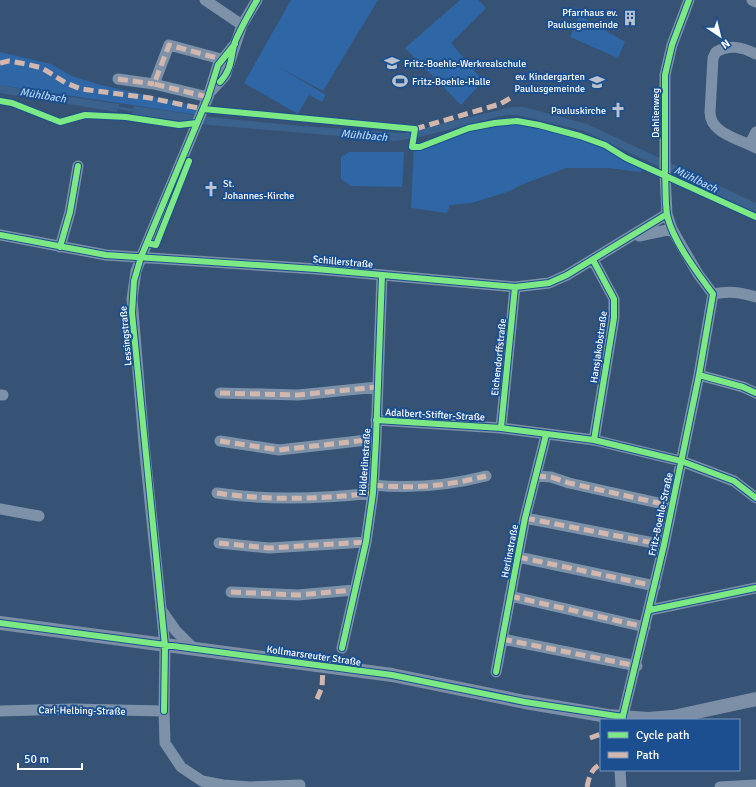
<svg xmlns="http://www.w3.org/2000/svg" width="756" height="787" font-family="Signika,sans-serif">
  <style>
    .green { fill: #2f66a5 }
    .water { fill: #3b618d }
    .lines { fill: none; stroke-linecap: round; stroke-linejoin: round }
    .stream { stroke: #3b618d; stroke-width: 2.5 }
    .minor { stroke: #7d92a8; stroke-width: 11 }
    .major { stroke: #7d8ea7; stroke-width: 14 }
    .quiet { stroke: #d1b7ad; stroke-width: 5; stroke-dasharray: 10 5; stroke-linecap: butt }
    .cycleway-casing { stroke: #1b4f8f; stroke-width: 8 }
    .cycleway { stroke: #7ce984; stroke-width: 6 }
    .labels { text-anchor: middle; stroke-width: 4; stroke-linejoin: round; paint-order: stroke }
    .poi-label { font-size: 10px; fill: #fff; stroke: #1b4f8f; text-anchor: end }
    .street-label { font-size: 10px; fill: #fff; stroke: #1b4f8f }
    .water-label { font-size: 11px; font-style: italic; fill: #b5d3f5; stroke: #1b4f8f }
  </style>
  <rect width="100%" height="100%" fill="#365274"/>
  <path class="green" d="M291 0H378L323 91 275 65 326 95 322 102 309 95 298 114 244 83Z
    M460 0H478L486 8 451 43 483 81 461 105 405 48Z
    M579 15 625 42 618 58 570 37Z
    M0 52 51 64 72 76 101 85 201 107 198 115 0 85Z
    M491 124H521L573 135 616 149 651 166 649 170 644 168 641 172 608 168H566L521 185 510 191 472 203 450 205 447 213 411 208 414 147H422L452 135Z
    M349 152H404L402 187 351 186 341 179V157Z"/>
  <path class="water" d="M0 85 103 102 119 104 117 112 0 93Z
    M134 106 208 117 302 126 404 133 511 107H524L587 124 756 203V213L584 131 517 115H505L420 137 395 141 209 125 132 114Z"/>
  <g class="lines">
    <path class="stream" d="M115 107 136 111"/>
    <path class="minor" d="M205 0 242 25
      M752 0 756 2
      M235 44 218 65 208 97 147 243 136 271 132 299 144 444 165 646 164 711 165 743 181 767 202 781 223 785 250 787 300 785
      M756 54C742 47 730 44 716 52L713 58 710 112C710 134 740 139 756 148
      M118 79 154 84
      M211 91 225 76 242 25 257 0
      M208 97 154 84 169 45 221 59
      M750 144 756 132
      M0 235 106 255 316 269 515 287 549 283 567 275 667 214
      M639 236 672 229
      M60 247 70 212 78 166
      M593 260 614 299V318L594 440
      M713 294C729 291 740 292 756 297
      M699 375 743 387 756 393
      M220 393 298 395 378 387
      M0 395H3
      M376 420 501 428 594 440 681 461 734 481 756 498
      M501 428 515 287
      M220 441 279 450 376 439
      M536 476 551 477 569 483 672 506
      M373 485C413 489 447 486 486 476
      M217 493C269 501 320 499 373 493
      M0 509 39 516
      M525 518 664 545
      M219 543 269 548 366 542
      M518 557 655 586
      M231 592 298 595 354 590
      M510 596 645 627
      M650 610 756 588
      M162 611 176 631 194 649
      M502 639 637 666
      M342 648 366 542 373 493 376 439 382 275
      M496 672 525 518 546 435
      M0 711 72 709 164 711
      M622 720 664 545 699 375 713 294 698 274 681 245 672 229 667 214 665 174V75L672 45 689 0
      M620 770 621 787
      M720 787 756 785"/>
    <path class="major" d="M0 623 392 675 525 702 608 716 648 719 673 717 756 699"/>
    <path class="quiet" d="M0 63 9 61 26 64 42 68 66 83 81 89 150 98 203 109
      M118 79 154 84
      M208 97 154 84 169 45 221 59
      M415 129 500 104 514 96
      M220 393 298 395 378 387
      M220 441 279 450 376 439
      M536 476 551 477 569 483 672 506
      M373 485C413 489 447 486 486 476
      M217 493C269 501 320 499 373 493
      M525 518 664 545
      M219 543 269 548 366 542
      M518 557 655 586
      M231 592 298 595 354 590
      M510 596 645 627
      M502 639 637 666
      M317 699 322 687 323 667
      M590 738 601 734
      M587 787C589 777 591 769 601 764"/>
    <defs>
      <path id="cycleway" d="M220 82C233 68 230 57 235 42 241 27 249 14 257 0
        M0 101 12 103 60 122 85 115 126 117 179 125 197 123
        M203 109 415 129 412 147H420L469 128 495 123 517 121 539 125 580 136 605 145 626 158 756 217
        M665 171V75L672 45 689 0
        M0 235 106 255 316 269 515 287 549 283 567 275 667 214
        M147 243 156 245 189 161
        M60 247 70 212 78 166
        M593 260 614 299V318L594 440
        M699 375 743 387 756 393
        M376 420 501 428 594 440 681 461 734 481 756 498
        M501 428 515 287
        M650 610 756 588
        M0 623 392 675 525 702 623 717
        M342 648 366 542 373 493 376 439 382 275
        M496 672 525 518 546 435
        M164 711 165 646 132 313 134 281 141 257 208 97 218 65 235 44
        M622 720 664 545 699 375 713 294C698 274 671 238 667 214 665 201 666 187 665 174"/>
    </defs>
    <use href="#cycleway" class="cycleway-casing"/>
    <use href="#cycleway" class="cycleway"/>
  </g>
  <defs>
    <symbol id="building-bare" viewBox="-9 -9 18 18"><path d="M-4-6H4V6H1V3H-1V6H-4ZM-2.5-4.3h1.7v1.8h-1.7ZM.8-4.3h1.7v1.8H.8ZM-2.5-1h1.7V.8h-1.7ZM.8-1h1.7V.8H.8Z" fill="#b9c2ce" stroke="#1b4f8f" stroke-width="2.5" paint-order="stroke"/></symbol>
    <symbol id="school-bare" viewBox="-9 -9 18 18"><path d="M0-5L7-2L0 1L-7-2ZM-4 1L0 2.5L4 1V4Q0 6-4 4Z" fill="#b9c2ce" stroke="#1b4f8f" stroke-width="2.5" paint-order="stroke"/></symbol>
    <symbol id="stadium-bare" viewBox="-9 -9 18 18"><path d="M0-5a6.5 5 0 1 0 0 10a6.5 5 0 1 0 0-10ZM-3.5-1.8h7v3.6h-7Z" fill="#b9c2ce" stroke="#1b4f8f" stroke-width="2.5" paint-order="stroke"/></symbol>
    <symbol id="church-bare" viewBox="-9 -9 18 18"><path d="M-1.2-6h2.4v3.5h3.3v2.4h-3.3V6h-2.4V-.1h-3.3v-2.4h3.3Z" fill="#b9c2ce" stroke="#1b4f8f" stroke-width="2.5" paint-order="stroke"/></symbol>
  </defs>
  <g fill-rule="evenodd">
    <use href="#building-bare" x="619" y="7" width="22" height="22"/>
    <use href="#school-bare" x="381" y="52" width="22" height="22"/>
    <use href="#stadium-bare" x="389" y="70" width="22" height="22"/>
    <use href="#school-bare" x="586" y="71" width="22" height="22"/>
    <use href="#church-bare" x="607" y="99" width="22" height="22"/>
    <use href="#church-bare" x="200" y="178" width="22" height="22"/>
  </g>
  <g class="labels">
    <g class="poi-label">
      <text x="618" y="16">Pfarrhaus ev.<tspan x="618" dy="12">Paulusgemeinde</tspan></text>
      <text x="404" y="67" text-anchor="start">Fritz-Boehle-Werkrealschule</text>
      <text x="585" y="80">ev. Kindergarten<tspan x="585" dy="12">Paulusgemeinde</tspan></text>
      <text x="412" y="85" text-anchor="start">Fritz-Boehle-Halle</text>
      <text x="606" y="114">Pauluskirche</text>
      <text x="223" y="187" text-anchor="start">St.<tspan x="223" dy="12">Johannes-Kirche</tspan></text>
    </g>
    <g class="street-label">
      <text transform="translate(655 113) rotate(-90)" y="4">Dahlienweg</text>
      <text transform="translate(343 261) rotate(5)" y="4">Schillerstraße</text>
      <text transform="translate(125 336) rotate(-95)" y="4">Lessingstraße</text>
      <text transform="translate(598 347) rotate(-82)" y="4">Hansjakobstraße</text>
      <text transform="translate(498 357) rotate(-84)" y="4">Eichendorffstraße</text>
      <text transform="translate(435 414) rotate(3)" y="4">Adalbert-Stifter-Straße</text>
      <text transform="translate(364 462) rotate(-86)" y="4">Hölderlinstraße</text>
      <text transform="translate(660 514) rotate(-78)" y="4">Fritz-Boehle-Straße</text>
      <text transform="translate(509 551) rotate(-79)" y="4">Herlinstraße</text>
      <text transform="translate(314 655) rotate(8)" y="4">Kollmarsreuter Straße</text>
      <text transform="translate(82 710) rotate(1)" y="4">Carl-Helbing-Straße</text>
    </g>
    <g class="water-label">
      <text transform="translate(43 95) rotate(9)" y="4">Mühlbach</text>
      <text transform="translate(364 135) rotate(5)" y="4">Mühlbach</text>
      <text transform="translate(696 179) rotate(26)" y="4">Mühlbach</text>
    </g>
  </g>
  <rect x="600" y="719" width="140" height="52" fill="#1b4f8f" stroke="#7695bc"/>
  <rect x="608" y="732" width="20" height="6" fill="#7ce984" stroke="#7695bc"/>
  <text x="636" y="739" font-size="12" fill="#ffffff">Cycle path</text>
  <rect x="608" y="752" width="20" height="6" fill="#d1b7ad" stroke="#7695bc"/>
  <text x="636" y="759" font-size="12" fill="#ffffff">Path</text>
  <g transform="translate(720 36) rotate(145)" stroke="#1b4f8f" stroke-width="3" paint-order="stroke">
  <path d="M0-3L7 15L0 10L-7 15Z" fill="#ffffff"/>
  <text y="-6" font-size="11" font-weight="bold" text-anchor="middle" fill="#ffffff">N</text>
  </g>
  <path d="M18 763v6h64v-6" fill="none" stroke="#ffffff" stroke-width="2"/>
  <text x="24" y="763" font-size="12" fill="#ffffff" stroke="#1b4f8f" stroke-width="3" paint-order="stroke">50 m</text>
</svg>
